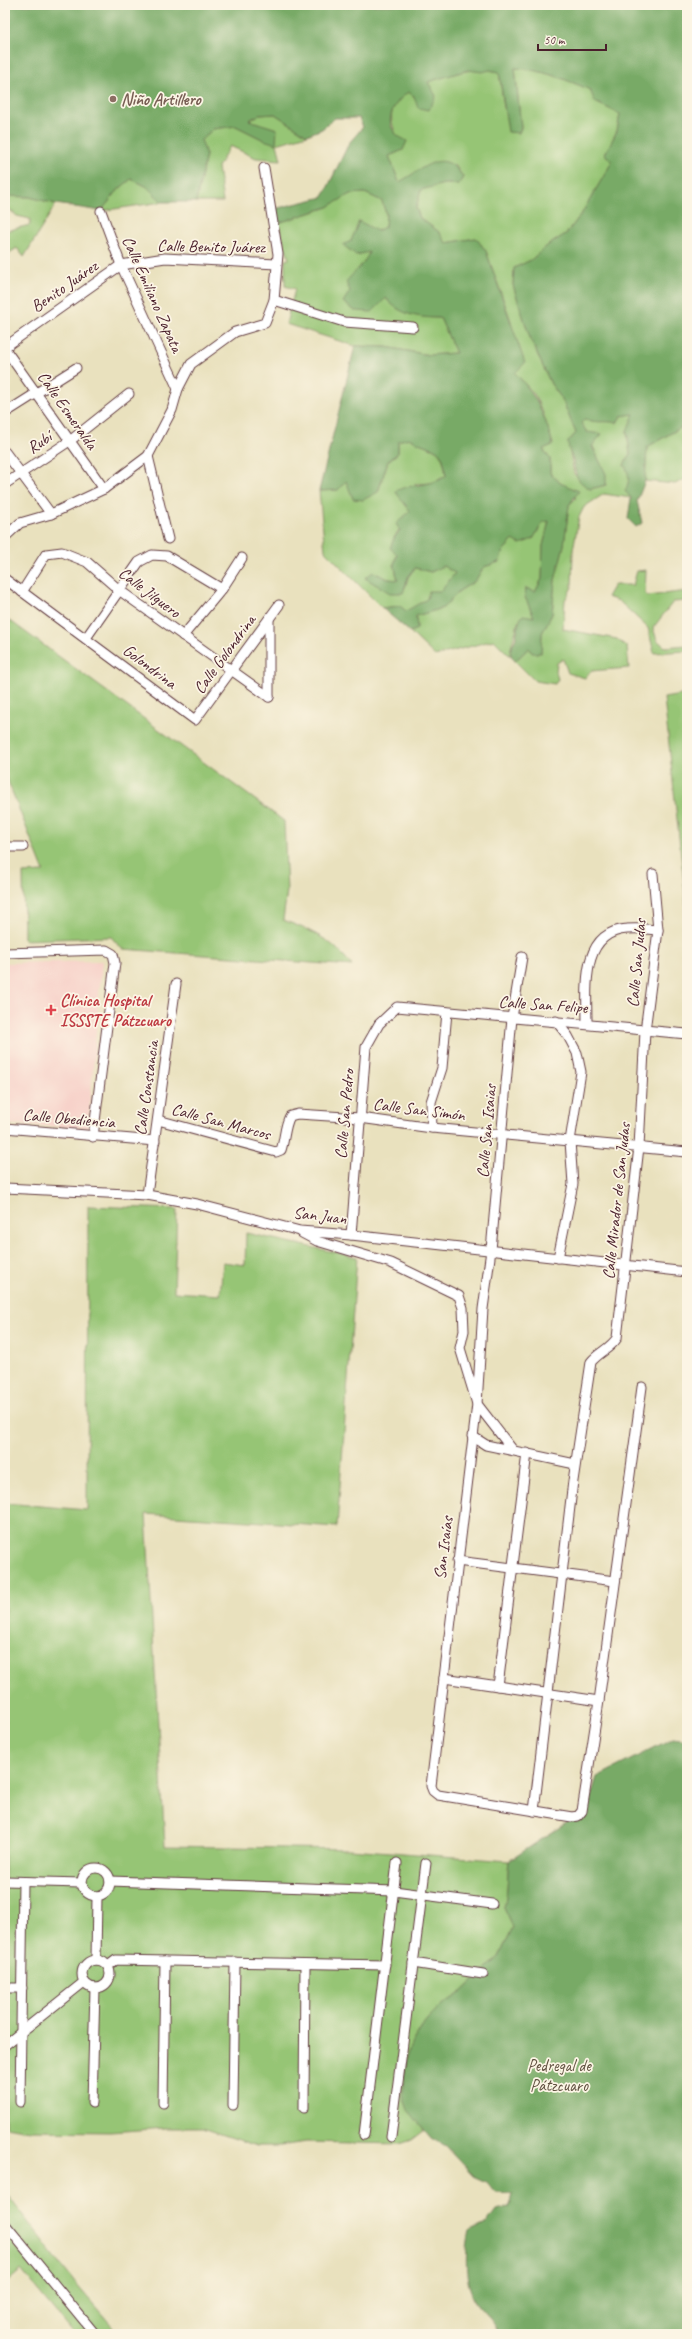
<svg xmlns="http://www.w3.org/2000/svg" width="692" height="2339" font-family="Caveat,sans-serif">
<rect width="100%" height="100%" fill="#fcf5e5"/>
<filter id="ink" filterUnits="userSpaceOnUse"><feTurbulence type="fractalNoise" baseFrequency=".025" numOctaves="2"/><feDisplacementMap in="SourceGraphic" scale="8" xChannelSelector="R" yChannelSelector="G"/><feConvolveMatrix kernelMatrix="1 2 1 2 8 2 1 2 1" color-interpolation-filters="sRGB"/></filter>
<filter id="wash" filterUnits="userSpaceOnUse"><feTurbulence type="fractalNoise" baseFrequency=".012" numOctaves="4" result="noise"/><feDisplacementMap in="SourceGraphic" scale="16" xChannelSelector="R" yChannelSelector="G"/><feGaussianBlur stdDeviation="0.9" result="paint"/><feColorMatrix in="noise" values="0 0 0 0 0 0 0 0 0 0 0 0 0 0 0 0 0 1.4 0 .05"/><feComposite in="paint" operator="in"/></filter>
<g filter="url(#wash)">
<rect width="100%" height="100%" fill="#e9e1be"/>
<polygon fill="#f7d1c9" points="102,961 88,1128 9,1124 5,1057 5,963"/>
<g fill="#96c574" stroke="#707250">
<path d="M 515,67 C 543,70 565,79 591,90 L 595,102 L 620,114 L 617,131 L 605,154 L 612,162 L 582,213 L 567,233 L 547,246 L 531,260 L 514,268 L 513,285 L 530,338 L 551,384 L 562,399 L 576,433 L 568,442 L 574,474 L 590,489 L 606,485 C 606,474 588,433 581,423 L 585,418 C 597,424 605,420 617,422 L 621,416 L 635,413 L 627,431 L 630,454 L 624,465 L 629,473 L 631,498 L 604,494 L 584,507 L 579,517 L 573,550 L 572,587 L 565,600 L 563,629 L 617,639 L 627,647 L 629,668 L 591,671 L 585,678 L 568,673 L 563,659 L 557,663 L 556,672 L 558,679 L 555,684 L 535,681 L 515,661 L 529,648 L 541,653 L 542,633 L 552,614 L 555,580 L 564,545 L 569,505 L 576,498 L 550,473 L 550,459 L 543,449 L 553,444 L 543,413 L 534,394 L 515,373 L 511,321 L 486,251 L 476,238 L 446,243 L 439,232 L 420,218 L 416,208 L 421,189 L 444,184 L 459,184 L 463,177 L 455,165 L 412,176 L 399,182 L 389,156 L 403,150 C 392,125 382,111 408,92 L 414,96 L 418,108 L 427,82 C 450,74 475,66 499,72 L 504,108 L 507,119 L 521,128 Z"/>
<polygon points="275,114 307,135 277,144 281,160 256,158 230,146 218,167 223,202 196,202 206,155 201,140 213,129 236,126 264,140 277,129 248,121 259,115"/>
<polygon points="131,179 146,186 162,202 101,211 119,189"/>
<path d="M 365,193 L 382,201 L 386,214 L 385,227 L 377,231 L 356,255 L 370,251 L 367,260 L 359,268 C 388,300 393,317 440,318 L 456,353 L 429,355 L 386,347 L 355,346 L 286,324 L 295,289 L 285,286 L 285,260 L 289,259 L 278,223 L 328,207 L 349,194 Z"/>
<polygon points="5,196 30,197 56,204 24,257 17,248 9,253 5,248 5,231 30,225 30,219 17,216 10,210 5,209"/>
<polygon points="687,424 687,478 675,484 645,481 647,447"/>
<path d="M 409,438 C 433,452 442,442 446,476 L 432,483 L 415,484 L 410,511 L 394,538 L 397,554 L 394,564 L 398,580 L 388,579 L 373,572 L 405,588 L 408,577 L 415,568 L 431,572 L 443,566 L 455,573 L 441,591 L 406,612 L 400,606 L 382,608 L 325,551 L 319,491 L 338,490 L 346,480 L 378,492 L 388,461 L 398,453 L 398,441 Z"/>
<path d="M 549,521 L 543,546 L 542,579 L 535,592 L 526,588 L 525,597 L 534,617 L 518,622 C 516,634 510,645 510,656 L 494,640 L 435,656 L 410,632 L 417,629 L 416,616 L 443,608 L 459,591 L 475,581 L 484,567 L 499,562 L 503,551 L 513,540 L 533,539 L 543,522 Z"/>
<polygon points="646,570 645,594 648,596 687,591 687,601 673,602 653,628 657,640 665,647 687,645 687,651 654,653 648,628 619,601 607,597 614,585 633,585 637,571"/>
<path d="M 5,617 L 284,821 L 287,891 L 283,920 C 314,932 332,939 352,966 L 122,949 L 111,937 L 24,940 L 23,873 L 44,872 L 5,774 Z"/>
<polygon points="687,694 687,912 664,698"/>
<path d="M 88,1206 L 177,1209 L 174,1292 L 220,1295 L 223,1262 L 245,1265 L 246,1233 L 357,1257 L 337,1527 L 146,1514 L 165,1846 L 350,1849 L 509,1861 C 507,1877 508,1893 504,1908 L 513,1927 L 499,1957 L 462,1992 L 441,2006 L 424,2024 L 408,2051 L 402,2093 L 424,2130 L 411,2140 L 399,2144 L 306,2142 L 281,2146 L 257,2146 L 203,2128 L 166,2128 L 110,2132 L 31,2131 L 5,2127 L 5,1503 L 87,1510 Z"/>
<polygon points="5,2192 75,2283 119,2334 74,2334 21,2270 5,2284"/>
</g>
<g fill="#78aa66" stroke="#616448">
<path d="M 5,5 L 687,5 L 687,424 L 647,447 L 645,481 L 637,501 L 642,523 L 636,527 L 628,519 L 631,498 L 625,491 C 630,481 630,474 624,465 L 630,454 L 627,431 L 634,414 L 621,416 L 617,423 C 605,420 597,424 585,419 L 581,423 L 587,432 L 602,434 L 592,446 L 606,474 L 606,485 L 590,489 C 575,480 576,475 573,460 C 571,454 568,450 568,442 L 576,433 L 562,399 L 551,384 L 530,338 L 513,285 L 514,268 L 531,260 L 547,246 L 567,233 L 582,213 L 612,162 L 605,154 L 617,131 L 620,114 L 595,102 L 590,90 C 565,79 543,70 515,68 L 521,128 L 519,133 L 508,132 L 499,72 L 490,70 L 482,72 L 468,70 L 428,82 L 436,96 L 429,110 L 418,108 L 414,96 L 408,92 C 395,102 383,119 396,134 C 398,137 404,139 407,141 L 403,150 L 389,156 L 399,182 C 423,170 443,145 463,177 L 459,184 L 444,184 L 421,190 L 416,208 L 420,218 L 439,232 L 446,243 L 476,238 L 486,251 L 525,363 L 515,373 C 536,394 545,416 553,445 L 543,449 L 550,459 L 550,473 L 560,483 L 579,491 L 569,505 L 564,545 L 555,580 L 552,614 L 542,633 L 541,653 L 532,653 L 529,648 L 515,661 C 506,651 513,647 516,637 C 518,628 517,623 523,615 L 534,617 L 525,597 L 526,588 L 535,592 L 542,579 L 543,546 L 549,521 L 543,522 L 533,539 L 520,544 L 513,540 L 503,551 L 499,562 L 484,567 L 475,581 L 459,591 L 443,608 L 416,616 L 417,629 L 410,632 L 382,608 L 400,606 L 406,611 L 427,599 L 429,591 L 441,591 L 455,573 L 443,566 L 431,572 L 415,568 L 408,577 L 403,593 L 390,593 L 365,578 L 373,572 L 388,579 L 398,580 L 394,564 L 397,554 L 390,548 L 394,538 L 400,530 L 396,524 L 410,511 L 395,491 C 412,483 431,487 446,476 C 443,442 433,452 409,438 L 398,441 L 398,453 L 388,461 L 378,492 L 363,500 L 353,499 L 346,481 L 338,490 L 319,491 L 355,346 L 386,347 L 429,355 L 456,353 L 440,318 C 419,318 399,315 386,298 L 372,312 L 355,311 L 343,302 L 350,291 L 346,282 C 354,271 365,265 369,252 L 356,255 L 343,245 L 351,241 L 359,221 L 377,231 L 385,227 L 386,214 L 382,201 L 365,193 L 350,194 L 328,207 L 278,223 L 274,209 L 323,197 L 349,143 L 363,127 L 359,118 L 335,118 L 322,129 L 307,135 L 275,114 L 259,115 L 249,120 L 277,129 L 276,144 L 264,140 L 236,126 L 213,129 L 201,140 L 206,155 L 196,202 L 162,202 L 146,186 L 131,179 L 119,189 L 101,211 L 56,204 L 30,197 L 5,196 Z"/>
<path d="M 673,1738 L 687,1740 L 687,2334 L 498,2334 C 495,2320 482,2313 475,2301 C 464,2282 465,2251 470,2231 L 486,2224 L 496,2210 L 510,2207 L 513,2194 L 495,2193 L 486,2182 L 473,2176 L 445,2146 L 431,2138 L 408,2110 L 402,2093 L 408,2051 L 424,2024 L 441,2006 L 462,1992 L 499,1957 L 513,1927 L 504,1908 C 508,1893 507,1877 509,1861 L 587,1809 L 597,1777 Z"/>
</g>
</g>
<g filter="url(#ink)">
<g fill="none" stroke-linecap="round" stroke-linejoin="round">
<defs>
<g id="street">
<polyline points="101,211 121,265 178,389"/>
<polyline points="274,300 344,322 413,327"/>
<polyline points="5,347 121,265 165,258 276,264"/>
<polyline points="5,349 104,489"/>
<polyline points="5,413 76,368"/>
<polyline points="5,452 51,514"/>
<polyline points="148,456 168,539"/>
<polyline points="5,484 71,440 129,394"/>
<polyline points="5,537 20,523 51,514 104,489 148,456 172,410 178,389 191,364 235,332 265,323 274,300 278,254 264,168"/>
<polyline points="5,579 195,720 279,605"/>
<polyline points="22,592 46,554 62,552 87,562 119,590 269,697"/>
<polyline points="183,636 222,589 242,558"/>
<polyline points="86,638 139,562 152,555 167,556 222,589"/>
<polyline points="269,697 269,619"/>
<polyline points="5,847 23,847"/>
<polyline points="5,953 106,950 113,954 115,963 93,1137"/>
<polyline points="522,957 512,1018 491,1250 483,1309 477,1404 431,1786 433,1791 438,1795 572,1817 578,1816 582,1811 599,1701 642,1387"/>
<polyline points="556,1021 568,1036 577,1053 581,1072 570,1141 573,1184 558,1258"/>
<path d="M 587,1023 C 587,990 580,932 627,929 C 637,928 648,929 658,930"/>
<path d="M 158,1120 L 276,1152 L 281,1150 C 285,1139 284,1127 290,1116 L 298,1114 L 360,1118 L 432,1128 L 687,1152"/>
<polyline points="5,1128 155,1141"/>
<polyline points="432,1128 431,1102 442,1068 447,1012"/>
<polyline points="5,1188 147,1195 197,1204 300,1231 351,1235 687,1272"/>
<polyline points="147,1195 176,984"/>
<polyline points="302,1233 317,1241 391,1263 459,1296 463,1308 464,1331 460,1348 477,1404 512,1449"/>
<polyline points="351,1235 366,1047 379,1024 397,1007 687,1034"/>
<polyline points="472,1436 486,1445 575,1464"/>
<polyline points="457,1561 615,1581"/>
<polyline points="444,1678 498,1686 527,1453"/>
<polyline points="498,1686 599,1701"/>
<path d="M 534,1811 L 573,1481 L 591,1362 C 599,1352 610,1349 617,1338 L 639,1147 L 645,1031 L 658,930 L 653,874"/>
<circle cx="96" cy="1882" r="14"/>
<polyline points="5,1881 82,1883"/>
<polyline points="110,1881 394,1891 492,1904"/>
<polyline points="96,1960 97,1896"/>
<circle cx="96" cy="1974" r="14"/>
<polyline points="413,1963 483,1974"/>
<polyline points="108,1966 116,1960 385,1965"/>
<polyline points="5,1988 22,1988"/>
<polyline points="5,2045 84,1982"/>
<polyline points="20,2102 23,1882"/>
<polyline points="92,2103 95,1988"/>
<polyline points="163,2103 165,1961"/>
<polyline points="233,2105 235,1962"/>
<polyline points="304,2108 305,1964"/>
<polyline points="364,2135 397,1863"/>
<polyline points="391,2137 426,1863"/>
<polyline points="5,2224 95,2334"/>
</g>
</defs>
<use href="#street" stroke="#623c41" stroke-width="11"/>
<use href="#street" stroke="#fff" stroke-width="9"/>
</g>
</g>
<circle fill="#8d6e63" stroke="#fcf5e5" stroke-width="1.5" cx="113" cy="99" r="4"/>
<path fill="#e0444e" stroke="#fcf5e5" stroke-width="1.5" d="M49 1004h4v4h4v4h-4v4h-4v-4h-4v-4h4z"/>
<g text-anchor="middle" stroke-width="3.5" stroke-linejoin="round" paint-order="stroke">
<g font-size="17" font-weight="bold" fill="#785e54" stroke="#fcf5e5" text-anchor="start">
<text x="121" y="105">Niño Artillero</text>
</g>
<g font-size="17" fill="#4a1f2b" stroke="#fcf5e5">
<text transform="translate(211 246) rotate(1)" y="6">Calle Benito Juárez</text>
<text transform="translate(64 286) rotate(-35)" y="6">Benito Juárez</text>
<text transform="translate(153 294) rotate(66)" y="6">Calle Emiliano Zapata</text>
<text transform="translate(68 410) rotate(55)" y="6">Calle Esmeralda</text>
<text transform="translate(39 442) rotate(-35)" y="6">Rubí</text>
<text transform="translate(150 592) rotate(37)" y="6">Calle Jilguero</text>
<text transform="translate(224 654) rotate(-54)" y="6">Calle Golondrina</text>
<text transform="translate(150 666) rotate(37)" y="6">Golondrina</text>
<text transform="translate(636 963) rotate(-85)" y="6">Calle San Judas</text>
<text transform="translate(543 1004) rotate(4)" y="6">Calle San Felipe</text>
<text transform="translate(146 1088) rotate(-82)" y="6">Calle Constancia</text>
<text transform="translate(419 1109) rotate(7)" y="6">Calle San Simón</text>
<text transform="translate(344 1114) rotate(-85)" y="6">Calle San Pedro</text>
<text transform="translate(69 1118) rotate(5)" y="6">Calle Obediencia</text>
<text transform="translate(221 1121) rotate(15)" y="6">Calle San Marcos</text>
<text transform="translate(486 1131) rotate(-85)" y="6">Calle San Isaias</text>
<text transform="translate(616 1201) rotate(-84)" y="6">Calle Mirador de San Judas</text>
<text transform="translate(320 1215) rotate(7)" y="6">San Juan</text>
<text transform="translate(443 1548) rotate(-83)" y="6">San Isaías</text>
</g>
<g font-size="17" font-weight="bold" fill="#be3a42" stroke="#fcf5e5" text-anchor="start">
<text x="60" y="1006">Clínica Hospital<tspan x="60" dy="20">ISSSTE Pátzcuaro</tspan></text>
</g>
<g font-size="17" fill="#615141" stroke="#fcf5e5">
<text x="559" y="2071">Pedregal de<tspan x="559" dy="20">Pátzcuaro</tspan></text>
</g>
</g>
<rect width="692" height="2339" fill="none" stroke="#fcf5e5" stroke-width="20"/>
<path d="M538 44v6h68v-6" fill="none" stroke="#4a1f2b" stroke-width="2"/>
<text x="544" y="44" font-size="12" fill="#4a1f2b" stroke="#fcf5e5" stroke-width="3" paint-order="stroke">50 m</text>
</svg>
